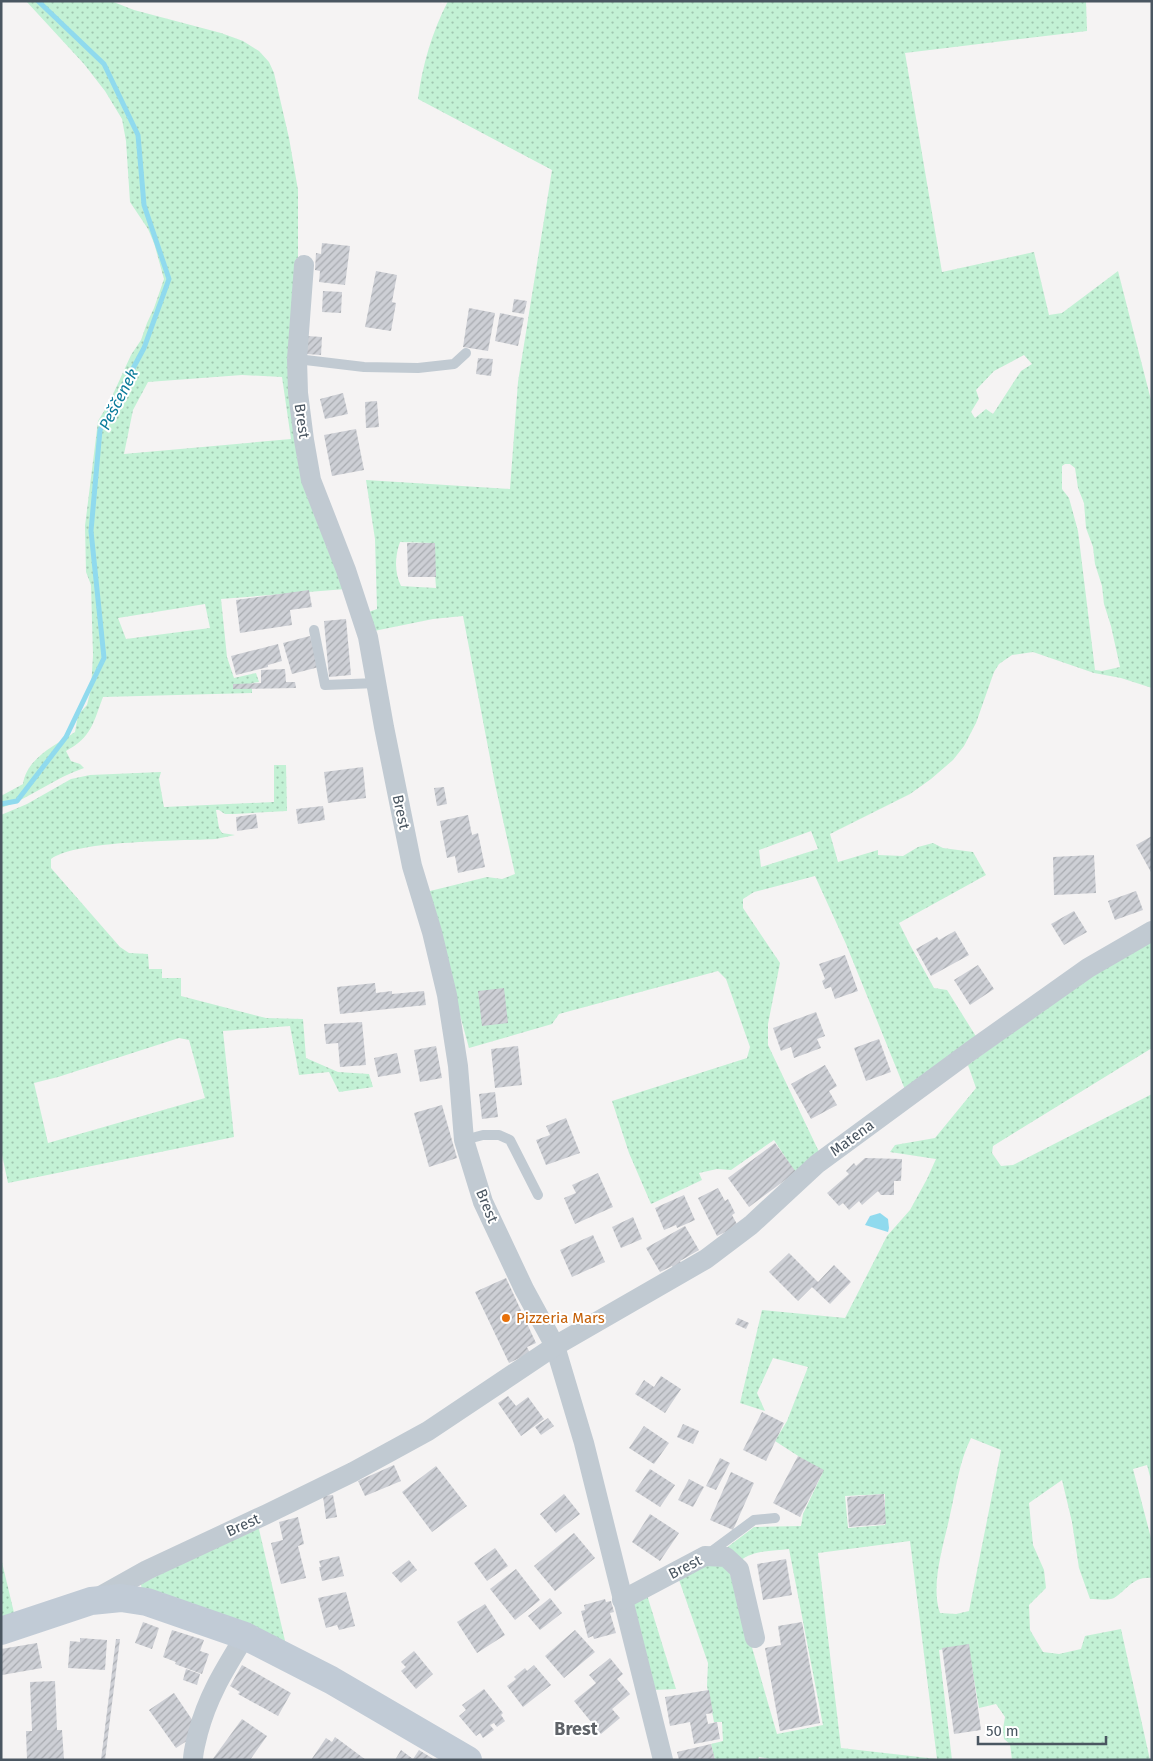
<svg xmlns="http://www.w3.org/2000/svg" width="1153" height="1761" font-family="'Fira Sans',sans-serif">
<defs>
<pattern id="grass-dots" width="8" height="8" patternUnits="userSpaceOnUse" patternTransform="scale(1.25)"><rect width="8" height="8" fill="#c3f1d5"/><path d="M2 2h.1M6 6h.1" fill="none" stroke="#a0c6b0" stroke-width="1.8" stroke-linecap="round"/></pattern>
<pattern id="building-hatch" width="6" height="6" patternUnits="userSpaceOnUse" patternTransform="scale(1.25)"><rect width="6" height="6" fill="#cdcfd5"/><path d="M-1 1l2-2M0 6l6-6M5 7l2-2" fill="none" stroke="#a8abb0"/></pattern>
</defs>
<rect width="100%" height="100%" fill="#f5f3f3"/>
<g fill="url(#grass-dots)" fill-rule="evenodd">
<path d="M 26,1 L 111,1 L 134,10 L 221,33 L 243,41 L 259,51 L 269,62 L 274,73 L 289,138 L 298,190 L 298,269 L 291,381 L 346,589 L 221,599 L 227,657 L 234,678 L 256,673 L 259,682 L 252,683 L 252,693 L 103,697 C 93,723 92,737 66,751 L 71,761 L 80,764 L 84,768 C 54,778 31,798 1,808 L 1,796 L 23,784 C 27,758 54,746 75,732 L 78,715 L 87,705 L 91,689 L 93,655 L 91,585 L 86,572 L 85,526 L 98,421 L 109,403 L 131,355 L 141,340 L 147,323 L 154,308 L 164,279 L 154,243 L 148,229 L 130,202 L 126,141 L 122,119 L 105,91 L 84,64 ZM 242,375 L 282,377 L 291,439 L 124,454 L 133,410 L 148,382 ZM 205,604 L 210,628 L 126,639 L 118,618 Z"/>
<path d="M 448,1 L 1086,1 L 1087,31 L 905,53 L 942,272 L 1034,252 L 1049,315 L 1062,313 L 1118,271 L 1152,404 L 1152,688 L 1121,678 L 1094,673 L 1033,652 L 1012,655 L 999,664 L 994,672 L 976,723 L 964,746 L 953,760 L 931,779 L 910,794 L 830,834 L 838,862 L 878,850 L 878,855 L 903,856 L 918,847 L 933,843 L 943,848 L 973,852 L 986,875 L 899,923 L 910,945 L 934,988 L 947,990 L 977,1038 L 906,1092 L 846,944 L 815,876 L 754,892 L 743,899 L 743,908 L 780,963 L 768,1024 L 768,1045 L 821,1156 L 797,1175 L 774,1140 L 731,1170 L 717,1169 L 699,1173 L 702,1180 L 651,1204 L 629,1153 L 612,1101 L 747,1058 L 750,1047 L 726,979 L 718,971 L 559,1014 L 552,1024 L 469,1048 L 428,898 L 430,891 L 487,877 L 502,879 L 515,874 L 495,784 L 463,616 L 433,619 L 369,632 L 366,613 L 377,609 L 375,539 L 366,480 L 510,489 L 518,382 L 552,170 L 418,99 C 422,66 432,32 448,1 ZM 1024,355 L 1032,364 L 1021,371 L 993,414 L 986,409 L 975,418 L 971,412 L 979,399 L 976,390 L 994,371 ZM 1065,464 L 1070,464 L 1075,468 L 1078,488 L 1084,503 L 1086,528 L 1093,547 L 1095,564 L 1102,586 L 1104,604 L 1111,626 L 1120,667 L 1102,671 L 1095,670 L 1078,531 L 1069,498 L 1062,489 L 1062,466 ZM 400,542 L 433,543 L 436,588 L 401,586 C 394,571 395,556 400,542 ZM 811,831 L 818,849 L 761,867 L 759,850 Z"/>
<path d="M 274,765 L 286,765 L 287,811 L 234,814 L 225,814 L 219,810 L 216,810 L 219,828 L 222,833 L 235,835 L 216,839 C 181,841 76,840 51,859 L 51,868 L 120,947 L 129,953 L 148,954 L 149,969 L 162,969 L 162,978 L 181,978 L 181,996 L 266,1018 L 303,1019 L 306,1058 L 338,1072 L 369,1074 L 373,1087 L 339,1092 L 329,1072 L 299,1075 L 290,1026 L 223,1031 L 234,1137 L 8,1183 L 1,1150 L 1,815 L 27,804 L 71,779 L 90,775 L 161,772 L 159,779 L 164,807 L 274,802 ZM 179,1038 L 189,1040 L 205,1098 L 48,1143 L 34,1083 L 58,1077 Z"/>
<path d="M 1152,939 L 1152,1048 L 993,1146 L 992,1153 L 1001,1166 L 1013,1165 L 1152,1094 L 1152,1484 L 1147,1465 L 1133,1469 L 1152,1542 L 1152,1578 C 1133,1576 1127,1590 1114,1598 C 1108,1601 1097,1599 1090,1599 L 1079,1568 L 1072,1522 L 1062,1480 L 1029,1503 L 1033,1545 L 1044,1570 L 1046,1588 L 1029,1605 L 1030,1630 L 1043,1652 L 1059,1654 L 1081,1649 L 1085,1636 L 1121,1629 L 1150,1760 L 1012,1760 L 1010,1744 L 1004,1739 L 1003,1729 L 1005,1717 L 996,1704 L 979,1708 L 968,1645 L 939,1650 L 952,1760 L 775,1760 L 759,1757 L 758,1760 L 715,1760 L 711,1744 L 723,1741 L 722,1722 L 714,1722 L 707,1686 L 708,1663 L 678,1577 L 708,1562 L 727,1564 C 745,1620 760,1677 777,1734 L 823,1725 L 789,1549 C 773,1551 753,1550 740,1561 L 721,1552 L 754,1527 L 801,1526 L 803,1514 L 823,1472 L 775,1441 L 787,1421 L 808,1367 L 773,1358 L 757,1393 L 765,1411 L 740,1403 L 762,1310 L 845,1318 L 887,1236 L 910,1210 L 927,1179 L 936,1159 L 890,1152 L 895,1145 L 935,1138 L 976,1088 L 968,1065 L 1088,977 ZM 971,1438 L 1001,1450 L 969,1611 L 956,1614 L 940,1613 C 930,1585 944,1544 950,1515 C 956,1489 959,1462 971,1438 ZM 885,1494 L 885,1525 L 848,1528 L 845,1496 ZM 910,1541 L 937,1759 L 841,1748 L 818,1553 Z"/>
<polygon points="258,1525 286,1645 142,1594 141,1584"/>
<polygon points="1,1558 15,1617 1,1623"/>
<polygon points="647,1595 676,1689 654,1690 632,1603"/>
</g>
<polygon fill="#90daee" points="880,1213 888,1219 889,1228 888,1232 865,1225 870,1216"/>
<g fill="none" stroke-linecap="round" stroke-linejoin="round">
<polyline stroke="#90daee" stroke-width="5" points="1,804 17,801 66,737 104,658 91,531 100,430 144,348 169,279 144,205 138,135 104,64 38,1"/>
</g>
<g fill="url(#building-hatch)">
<polygon points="322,243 350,246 345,285 319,282 320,271 315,270 316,253 321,254"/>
<polygon points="376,271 397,275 392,302 396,303 391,331 365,327"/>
<polygon points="323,291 342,292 341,313 322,312"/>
<polygon points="514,299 527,301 524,314 512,312"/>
<polygon points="469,308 495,313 488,351 463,347"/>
<polygon points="500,313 524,318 518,346 495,341"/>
<polygon points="307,336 322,337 321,355 306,354"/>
<polygon points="478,358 493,359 491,376 476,374"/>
<polygon points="343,393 348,414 325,419 320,399"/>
<polygon points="377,401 379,427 366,428 365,402"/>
<polygon points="356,429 364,470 332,476 324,435"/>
<polygon points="407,543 435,543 436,577 408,577"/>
<polygon points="309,590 312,607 290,610 292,625 240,633 236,600"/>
<polygon points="346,619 351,675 329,677 324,621"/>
<polygon points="310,636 319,667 292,674 283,643"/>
<polygon points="278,644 282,661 268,665 268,667 236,675 231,656"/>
<polygon points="285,669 286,682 295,682 296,688 233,689 233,684 261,683 261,670"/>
<polygon points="363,767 366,798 328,803 324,772"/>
<polygon points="444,787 447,804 437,806 434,788"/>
<polygon points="323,806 325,820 298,824 296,809"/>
<polygon points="256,814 258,828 237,831 236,817"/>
<polygon points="468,815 472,835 478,833 485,867 458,873 455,856 447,858 440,821"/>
<polygon points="1152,836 1152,874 1136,845"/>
<polygon points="1094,855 1096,893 1054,895 1053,857"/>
<polygon points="1136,891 1143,910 1115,920 1108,901"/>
<polygon points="1074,911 1087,932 1064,945 1051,924"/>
<polygon points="955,931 969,955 931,976 916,949 937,937 939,940"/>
<polygon points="845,955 858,991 835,999 831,987 825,989 822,981 825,979 819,964"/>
<polygon points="978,965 994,989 970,1005 954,980"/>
<polygon points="375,983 376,993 392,991 392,994 424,991 426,1005 340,1014 337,987"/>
<polygon points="504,988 508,1023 482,1026 478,991"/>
<polygon points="816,1012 825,1036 817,1039 821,1048 794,1058 791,1047 781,1051 773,1028"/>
<polygon points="362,1022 366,1065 340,1067 338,1043 326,1044 324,1024"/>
<polygon points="879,1039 891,1072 866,1081 854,1048"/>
<polygon points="436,1046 442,1078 420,1082 414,1050"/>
<polygon points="518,1046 522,1085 495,1088 491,1049"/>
<polygon points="397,1053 401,1073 378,1077 374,1058"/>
<polygon points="825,1065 837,1086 829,1091 837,1105 811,1119 791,1084"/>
<polygon points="495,1092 498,1117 482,1119 479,1094"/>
<polygon points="442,1105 457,1158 429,1167 414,1113"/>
<polygon points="566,1118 580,1153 546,1165 536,1140 550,1135 546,1126"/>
<polygon points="775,1143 796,1172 749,1207 728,1178"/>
<polygon points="865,1158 902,1159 901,1181 894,1181 894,1195 881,1195 878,1191 862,1205 859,1201 849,1210 843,1203 839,1206 827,1193 849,1174 846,1171 854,1163 856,1166"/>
<polygon points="598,1173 613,1207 575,1224 564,1198 576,1193 572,1185"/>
<polygon points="718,1188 725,1201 728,1199 735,1213 732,1215 738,1226 717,1236 698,1198"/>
<polygon points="684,1195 695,1220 677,1228 676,1225 664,1230 655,1208"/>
<polygon points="633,1217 642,1239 621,1248 612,1227"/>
<polygon points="685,1226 699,1250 680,1261 681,1263 673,1268 672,1266 660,1272 646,1248"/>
<polygon points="593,1235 605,1262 572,1277 560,1250"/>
<polygon points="789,1253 818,1282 834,1265 851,1282 830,1304 812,1287 798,1301 769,1272"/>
<polygon points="506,1278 536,1343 527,1347 530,1353 509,1363 475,1292"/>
<polygon points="738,1318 749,1323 746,1329 735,1324"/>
<polygon points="661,1376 681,1389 665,1413 635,1394 644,1380 654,1387"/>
<polygon points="508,1396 516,1406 528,1397 544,1419 521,1436 498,1403"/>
<polygon points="762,1412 784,1423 766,1461 743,1450"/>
<polygon points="548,1418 554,1426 541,1435 535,1427"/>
<polygon points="683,1424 699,1431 693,1444 677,1437"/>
<polygon points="644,1426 669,1443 654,1464 629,1448"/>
<polygon points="798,1456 824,1470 800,1517 773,1503"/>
<polygon points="720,1458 730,1463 716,1490 706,1486"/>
<polygon points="394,1465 401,1481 365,1496 358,1481"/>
<polygon points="436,1466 467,1506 432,1532 402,1492"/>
<polygon points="650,1469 675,1485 660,1507 635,1491"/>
<polygon points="731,1472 754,1483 733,1530 710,1520"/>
<polygon points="689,1479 704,1487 693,1507 678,1500"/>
<polygon points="564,1494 580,1514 556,1533 540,1514"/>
<polygon points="884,1494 886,1524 849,1527 847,1497"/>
<polygon points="333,1495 337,1517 326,1519 323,1496"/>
<polygon points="650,1514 679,1533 660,1561 632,1542"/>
<polygon points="298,1517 304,1544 298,1546 306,1578 281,1584 271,1543 283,1540 279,1522"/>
<polygon points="574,1533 595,1558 555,1591 534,1566"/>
<polygon points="495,1548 508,1566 487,1581 474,1563"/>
<polygon points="339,1556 344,1576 322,1581 319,1567 321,1567 319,1561"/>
<polygon points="786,1559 792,1595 763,1600 757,1564"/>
<polygon points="409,1560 417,1570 401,1583 392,1573"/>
<polygon points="516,1569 540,1600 515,1620 490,1589"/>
<polygon points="346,1592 355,1626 339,1630 337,1625 326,1628 318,1598"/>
<polygon points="550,1598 562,1613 540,1630 528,1616"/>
<polygon points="605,1599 606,1602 611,1601 614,1612 610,1613 616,1633 594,1639 593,1636 588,1638 581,1611 585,1610 584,1605"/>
<polygon points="485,1604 505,1635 477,1653 457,1622"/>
<polygon points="143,1622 159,1628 152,1649 135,1643"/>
<polygon points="802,1622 820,1723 780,1731 765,1648 781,1645 778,1626"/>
<polygon points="172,1630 204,1640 200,1651 209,1654 202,1674 175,1664 176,1662 163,1657"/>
<polygon points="575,1630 595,1652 564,1678 545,1656"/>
<polygon points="80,1638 107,1640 105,1670 68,1668 70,1641 80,1642"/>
<polygon points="116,1639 120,1639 105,1760 101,1760"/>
<polygon points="37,1643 42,1668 2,1675 1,1649"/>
<polygon points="969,1644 981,1730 954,1734 942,1648"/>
<polygon points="414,1651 433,1674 416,1689 401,1671 406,1667 401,1662"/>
<polygon points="610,1658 623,1674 617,1679 630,1694 612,1709 620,1718 601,1734 574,1701 596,1683 589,1675"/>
<polygon points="242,1665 291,1693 278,1716 238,1694 240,1692 230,1686"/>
<polygon points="534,1665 551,1685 523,1707 507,1686 516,1679 514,1677 525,1668 527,1671"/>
<polygon points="186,1669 200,1674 197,1685 183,1680"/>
<polygon points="55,1681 57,1730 62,1730 64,1760 27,1760 26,1731 32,1731 30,1682"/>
<polygon points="484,1689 503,1713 501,1715 505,1721 497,1727 494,1723 490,1725 494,1730 483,1738 480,1733 476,1736 459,1716 466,1710 462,1705"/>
<polygon points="709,1690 713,1713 706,1714 708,1724 717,1722 720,1739 694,1744 690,1722 670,1726 665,1697"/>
<polygon points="174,1693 195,1724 196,1735 176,1748 149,1710"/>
<polygon points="242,1719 267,1736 250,1760 212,1760"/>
<polygon points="335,1737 342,1742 366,1760 311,1760 326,1738 332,1742"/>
<polygon points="711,1744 715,1760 679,1760 677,1752"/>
<polygon points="401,1750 413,1759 419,1750 435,1760 395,1760"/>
</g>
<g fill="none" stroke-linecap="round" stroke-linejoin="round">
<g stroke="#c1cad2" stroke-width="10">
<polyline points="297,359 364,367 418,368 454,364 466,353"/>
<polyline points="314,630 325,685 377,683"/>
<polyline points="464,1140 483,1135 499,1135 510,1140 538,1195"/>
<polyline points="708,1554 754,1520 775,1518"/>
</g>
<g stroke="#c1cad2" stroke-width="20">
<polyline points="304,265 297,359 298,393 304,440 311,480 346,570 368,637 384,727 412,866 432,932 447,995 458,1066 464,1140 483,1202 524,1289 555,1346 584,1443 663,1760"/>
<polyline points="97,1598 147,1570 267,1514 353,1472 428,1431 555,1346 706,1259 751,1225 817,1164 972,1050 1088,968 1152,931"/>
<polyline points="622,1600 705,1556 726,1557 739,1569 755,1638"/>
<path d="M 193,1760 C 193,1751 196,1742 198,1733 C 208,1695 225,1669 245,1636"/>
</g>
<polyline stroke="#c1cbd6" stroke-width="28" points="1,1631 91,1601 121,1598 147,1602 245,1636 331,1680 468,1760"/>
</g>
<circle fill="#e8710a" stroke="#fff" stroke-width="2" cx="506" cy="1318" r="5"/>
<g text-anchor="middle" stroke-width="4" stroke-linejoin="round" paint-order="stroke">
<g font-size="15" fill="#4a5661" stroke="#fff">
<text transform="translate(302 421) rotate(82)" y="5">Brest</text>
<text transform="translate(401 812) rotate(78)" y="5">Brest</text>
<text transform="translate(852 1138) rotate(-36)" y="5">Matena</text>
<text transform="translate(487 1206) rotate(68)" y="5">Brest</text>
<text transform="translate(243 1525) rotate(-24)" y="5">Brest</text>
<text transform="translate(685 1567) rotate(-27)" y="5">Brest</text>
</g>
<g font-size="15" fill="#c56008" stroke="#fff" text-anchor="start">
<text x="516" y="1323">Pizzeria Mars</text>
</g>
<g font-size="16" font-style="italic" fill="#0c7c9b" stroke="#fff">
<text transform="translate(118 399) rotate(-63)" y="6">Peščenek</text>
</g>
<g font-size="18" font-weight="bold" fill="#5f6368" stroke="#fff">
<text x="576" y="1735">Brest</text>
</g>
</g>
<rect width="1153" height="1761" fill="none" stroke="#4a5661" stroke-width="5"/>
<path d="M978 1736v8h128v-8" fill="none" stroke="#4a5661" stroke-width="2.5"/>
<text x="986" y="1736" font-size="15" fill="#4a5661" stroke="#ffffff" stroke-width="4" paint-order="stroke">50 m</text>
</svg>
